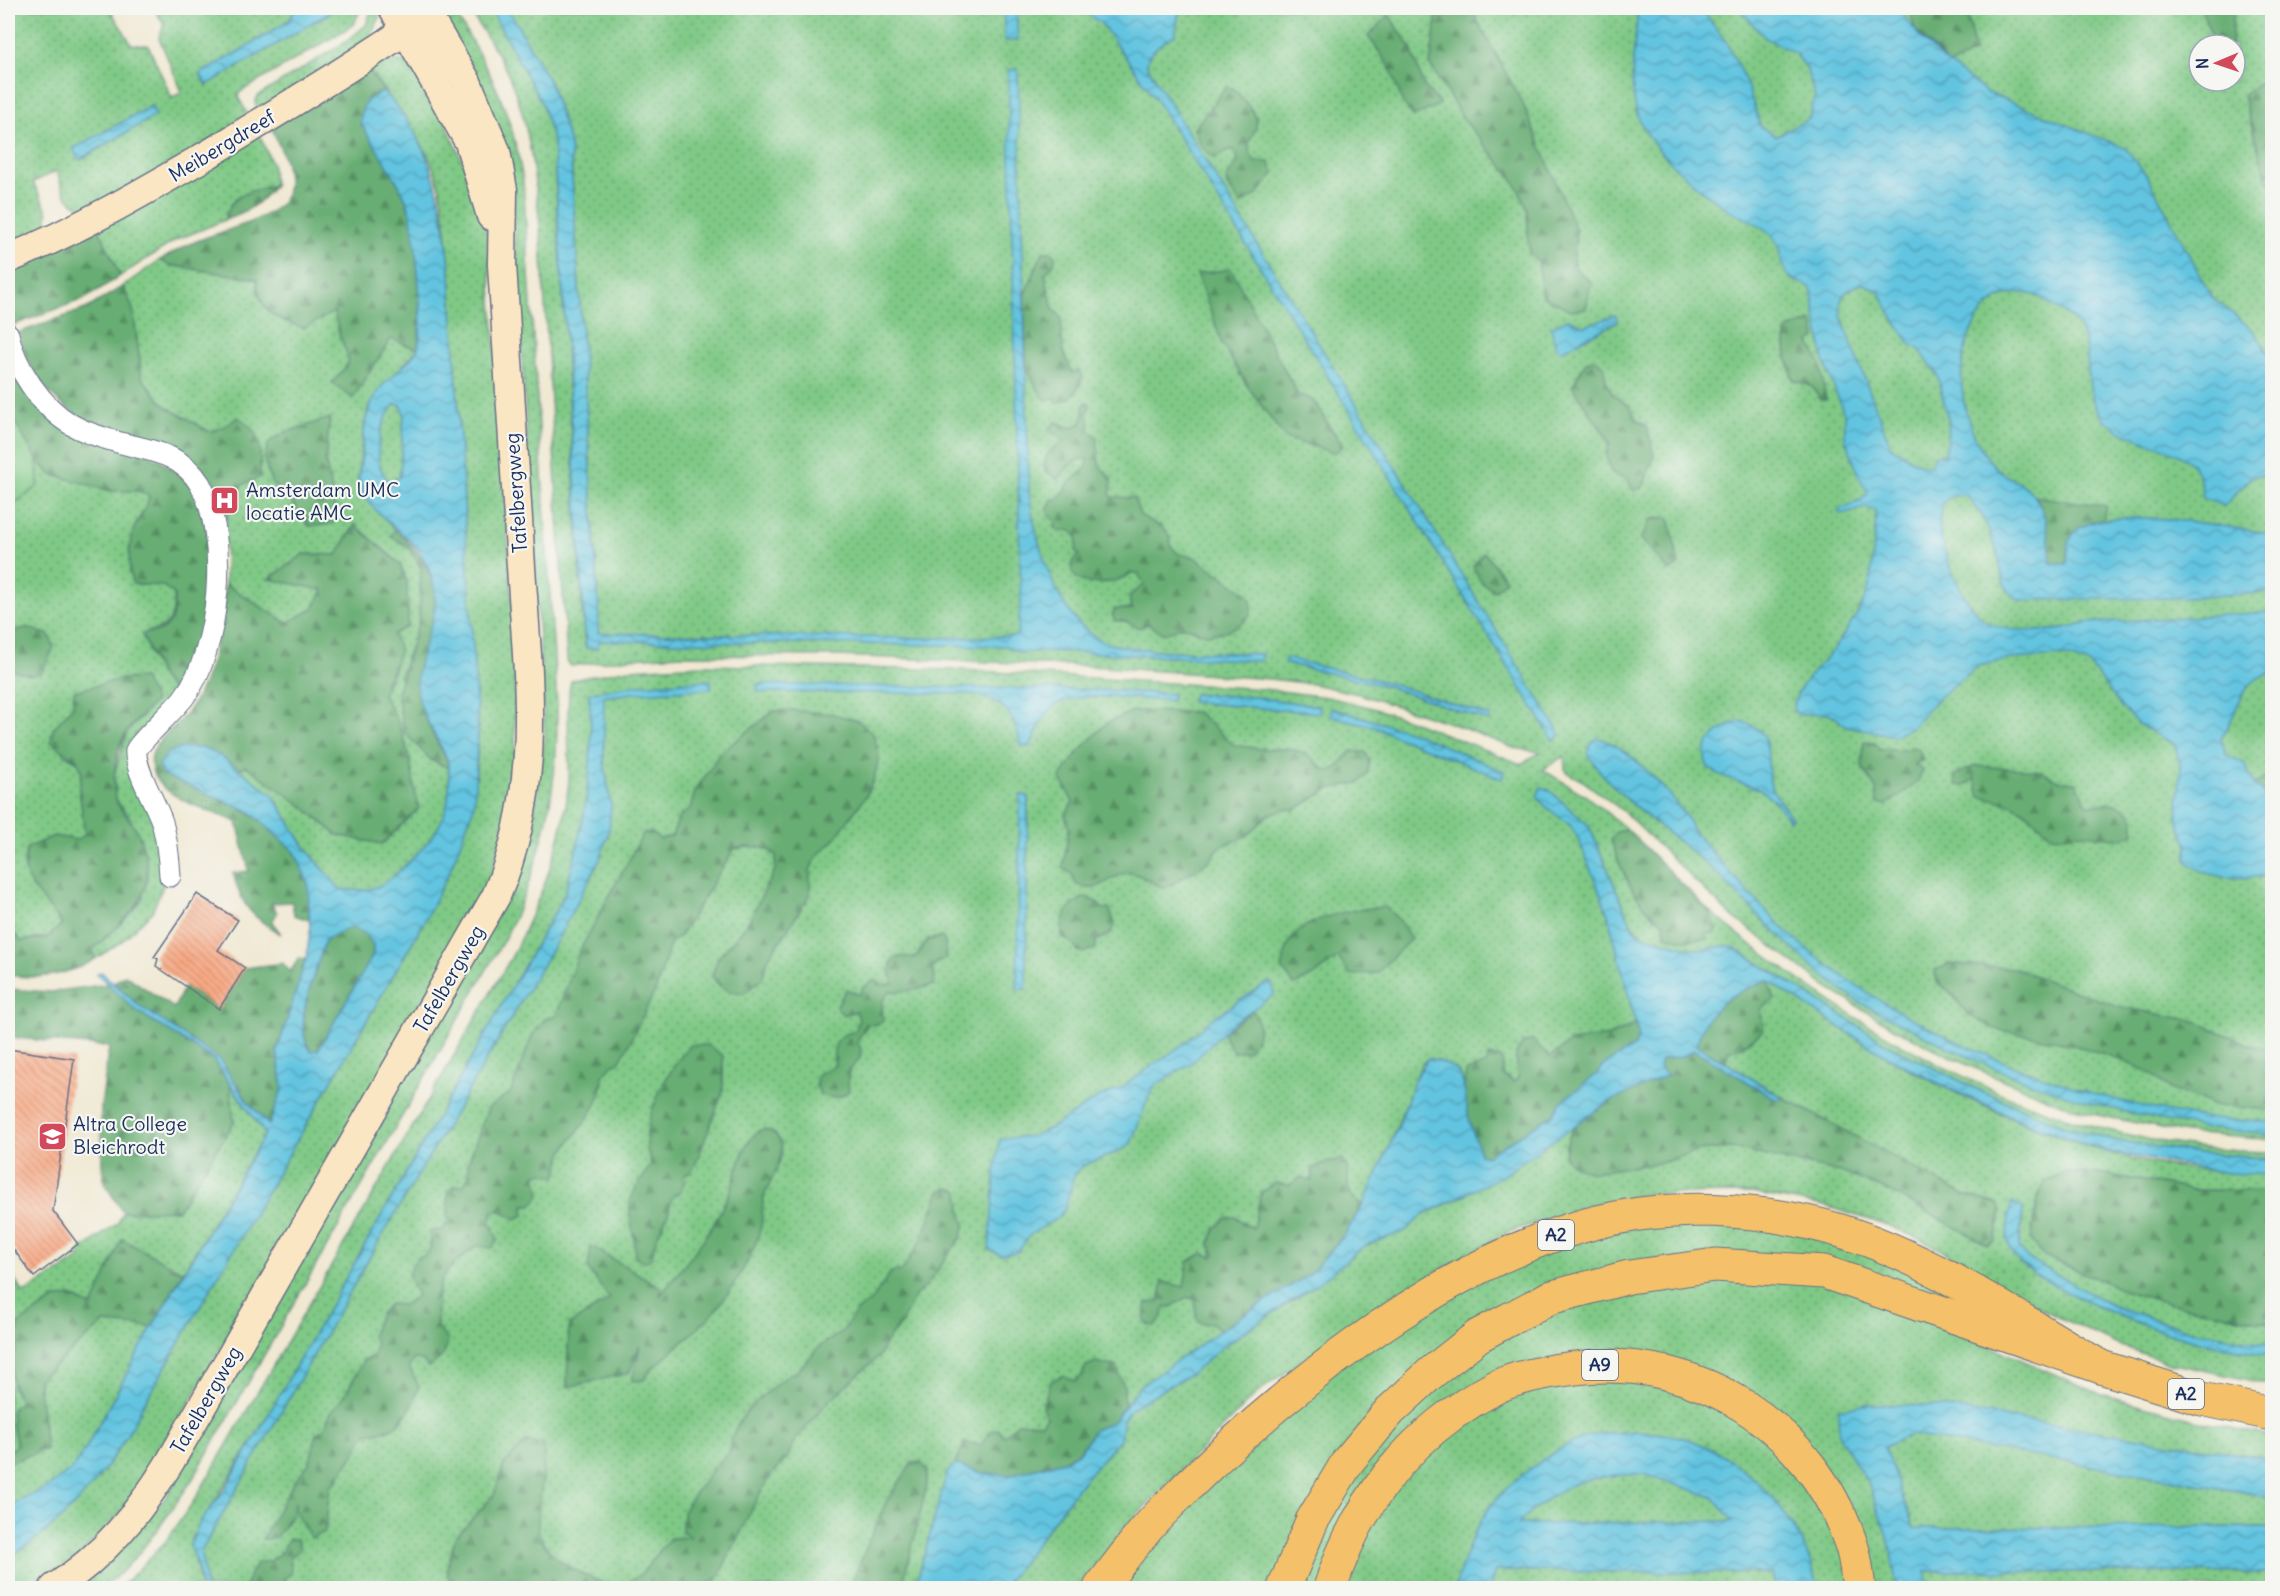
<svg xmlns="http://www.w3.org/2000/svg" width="2280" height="1596" font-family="Delius,sans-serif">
<defs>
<pattern id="grass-dots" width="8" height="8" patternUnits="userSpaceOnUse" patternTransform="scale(1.5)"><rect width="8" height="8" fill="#7fc986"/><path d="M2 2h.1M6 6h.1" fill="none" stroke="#67a471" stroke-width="1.8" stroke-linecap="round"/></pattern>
<pattern id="forest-firs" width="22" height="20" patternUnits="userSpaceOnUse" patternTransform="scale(1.5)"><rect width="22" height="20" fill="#67ad73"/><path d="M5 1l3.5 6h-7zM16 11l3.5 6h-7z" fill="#548d62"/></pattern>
<pattern id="water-waves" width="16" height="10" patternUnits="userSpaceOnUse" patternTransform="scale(1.5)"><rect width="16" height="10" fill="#62c4e0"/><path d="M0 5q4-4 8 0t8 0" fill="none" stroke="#50a0b9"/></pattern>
<pattern id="building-back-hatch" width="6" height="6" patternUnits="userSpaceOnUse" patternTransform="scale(1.5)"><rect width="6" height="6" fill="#f9aa85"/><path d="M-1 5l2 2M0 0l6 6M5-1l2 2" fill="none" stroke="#c98b70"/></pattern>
</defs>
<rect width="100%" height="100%" fill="#f6f6f2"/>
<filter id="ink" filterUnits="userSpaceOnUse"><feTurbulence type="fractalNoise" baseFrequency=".0167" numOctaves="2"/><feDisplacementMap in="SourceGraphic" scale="12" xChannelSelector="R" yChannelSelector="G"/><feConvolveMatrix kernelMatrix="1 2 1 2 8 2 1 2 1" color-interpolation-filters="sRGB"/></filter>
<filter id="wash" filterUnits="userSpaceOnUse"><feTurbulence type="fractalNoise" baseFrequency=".008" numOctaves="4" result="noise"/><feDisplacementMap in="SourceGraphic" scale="24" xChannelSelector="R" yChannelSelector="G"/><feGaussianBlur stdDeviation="1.35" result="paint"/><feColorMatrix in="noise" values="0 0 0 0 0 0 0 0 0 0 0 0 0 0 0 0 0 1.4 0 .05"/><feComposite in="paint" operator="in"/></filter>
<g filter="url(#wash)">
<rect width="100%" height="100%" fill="#f0e8d2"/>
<g fill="url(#grass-dots)" stroke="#4d7c72" stroke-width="1.5" fill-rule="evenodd">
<path d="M 8,8 L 109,8 L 132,45 L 148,45 L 172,98 L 182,92 L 159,38 L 164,24 L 154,8 L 294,8 L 292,17 L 284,24 L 200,74 L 207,85 L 338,8 L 361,8 L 354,24 L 345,30 L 240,92 L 238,97 L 250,118 L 90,211 C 65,201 64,196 57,171 L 33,182 L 48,212 L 45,232 L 8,247 ZM 151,106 L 148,120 L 80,160 L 109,129 Z"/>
<polygon points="372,8 379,8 379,19 368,40 259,111 255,103 258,96 347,41 366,25"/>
<path d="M 436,8 L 452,8 C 489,69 512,109 523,181 L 557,703 C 559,787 543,861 506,936 L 192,1480 C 176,1503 124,1584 96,1588 C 89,1590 80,1588 73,1588 L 148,1519 L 166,1497 L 221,1400 L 532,825 L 545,738 L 513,208 Z"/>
<path d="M 468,8 L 490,8 L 542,104 L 553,140 L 584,637 L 586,648 L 597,649 L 599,611 L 570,144 L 550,82 L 505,8 L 2272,8 L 2272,1140 L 2186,1133 L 2097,1115 L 2058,1103 L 1970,1066 L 1895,1029 L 1826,987 L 1728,913 L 1624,812 L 1583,781 L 1569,774 L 1565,769 L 1564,756 L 1543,770 L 1585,795 L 1628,830 L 1616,832 L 1627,879 L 1653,917 L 1707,933 L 1717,929 L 1707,909 C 1866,1041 2061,1151 2272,1152 L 2272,1159 L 2200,1153 L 2117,1141 L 2061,1125 L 1970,1086 L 1892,1047 L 1733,947 C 1722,945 1717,949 1706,950 C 1695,951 1653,940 1643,935 C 1635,931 1632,924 1628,917 L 1589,826 L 1550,791 L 1560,815 L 1571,825 L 1578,837 L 1607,911 L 1639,1036 L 1560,1103 L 1553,1115 L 1486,1156 L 1480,1154 L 1458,1071 L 1437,1060 L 1422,1063 L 1378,1175 L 1363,1205 L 1345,1234 L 1243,1315 L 1139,1387 L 1113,1422 L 1094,1430 L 1080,1451 L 984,1474 L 930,1535 L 915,1588 L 206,1588 L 201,1552 L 379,1241 L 555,944 L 600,859 L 611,806 L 604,761 L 603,690 L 589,693 C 596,765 584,827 564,896 L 260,1429 L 191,1539 L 201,1588 L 120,1588 L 167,1540 L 197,1496 L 511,958 C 539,902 564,844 569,780 C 570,763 565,689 572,680 L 629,669 L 702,665 L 962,670 L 1264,689 L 1327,697 L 1369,707 L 1404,718 L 1521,764 L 1541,752 L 1513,748 L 1453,724 L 1359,694 L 1313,684 L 1270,679 L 1090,666 L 837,656 L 682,655 L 630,658 L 571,666 L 567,661 L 540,225 C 534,177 531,129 512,84 C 502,57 483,32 468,8 ZM 2199,45 L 2235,45 L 2235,81 L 2199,81 Z"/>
<path d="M 389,61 L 402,61 L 426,77 L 483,208 L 488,240 L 514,633 L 516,789 L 486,893 L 149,1472 L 119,1514 L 79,1556 L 31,1588 L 8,1588 L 8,1558 C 71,1519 110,1471 143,1405 L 423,924 L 451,868 L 476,777 L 478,729 L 449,258 C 445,227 444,190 431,162 C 414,127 390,99 368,69 Z"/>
<path d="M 259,134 L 272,164 L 274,185 C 250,192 231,192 225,220 L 176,240 L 120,276 L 99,229 Z"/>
<path d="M 160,260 L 169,265 L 257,279 L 258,294 L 334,312 L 341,338 L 350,354 L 348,365 L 353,398 L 391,338 L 418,349 L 376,394 L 368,408 L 363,433 L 358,479 L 369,502 L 395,530 L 391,536 L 408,546 L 421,568 L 419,621 L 400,677 L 431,760 L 449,768 C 449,778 451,790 449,801 C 446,825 403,877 381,887 C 367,893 354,891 339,889 L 304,846 L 273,795 L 238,769 L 246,766 L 304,807 L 337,835 L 382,844 L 419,808 C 413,792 414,777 410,761 C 405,738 396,715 383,695 L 395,667 L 393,634 L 408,625 L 407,582 L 400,564 L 355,525 L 337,555 L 304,554 L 270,578 L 324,590 L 313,609 L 287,623 L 225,584 L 226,519 L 242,485 L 225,426 L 210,432 L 165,406 L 142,378 L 133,310 L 123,286 ZM 330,418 L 325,460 L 332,492 L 309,526 L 288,497 L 272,484 L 264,459 Z"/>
<path d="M 395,404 L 401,405 L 404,414 L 400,476 L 391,483 C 370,466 377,422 395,404 Z"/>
<path d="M 37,460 L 51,474 L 111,491 L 139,491 L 149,496 L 148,507 L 133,531 L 134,584 L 163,586 L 174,594 C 174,619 172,628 146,632 C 144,654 164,681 178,697 L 135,735 L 155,822 L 165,881 L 152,912 L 121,942 L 95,959 L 93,949 L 133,911 L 143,898 L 131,819 L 116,801 L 114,775 L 127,732 L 144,714 L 73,706 L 53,729 L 65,755 L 78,762 L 82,772 L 79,788 L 85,834 L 77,840 L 54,836 L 27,848 C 26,852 24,859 24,863 C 25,883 51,908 62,924 L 48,937 L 21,941 L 8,927 L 8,508 L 38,486 Z"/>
<path d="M 1767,980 C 1803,1003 1838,1027 1874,1049 C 1946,1092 2026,1127 2106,1152 C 2159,1168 2218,1172 2272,1175 L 2272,1191 L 2194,1190 L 2109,1175 L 2066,1172 L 2039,1194 L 2033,1222 L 2044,1256 C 2118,1291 2192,1310 2272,1323 L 2272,1345 L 2189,1330 L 2111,1305 L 2026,1258 L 2019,1247 L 2023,1213 L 2011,1204 L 2010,1216 L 2022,1264 C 2095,1315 2185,1343 2272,1356 L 2272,1385 L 2170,1363 L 2118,1345 L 2029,1303 L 1931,1244 L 1887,1225 L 1825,1206 L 1751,1193 L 1649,1194 L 1587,1205 L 1509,1232 L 1393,1296 L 1258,1392 L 1123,1529 L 1078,1588 L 1003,1588 L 1083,1481 L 1120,1439 L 1123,1420 L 1131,1408 L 1194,1372 L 1226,1344 L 1319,1283 L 1364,1246 L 1405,1231 L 1423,1215 L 1463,1196 L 1575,1126 L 1566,1145 L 1565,1157 L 1575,1167 L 1593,1172 L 1665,1162 L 1697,1151 L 1731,1148 L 1841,1172 L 1889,1191 L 1988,1245 L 1995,1242 L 2001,1213 L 1998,1204 L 1964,1195 L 1811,1114 L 1725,1062 L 1729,1050 L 1739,1048 L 1763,1031 L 1761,1009 L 1775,999 Z"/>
<polygon points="230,1084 265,1134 183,1272 122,1240 92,1307 71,1296 55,1299 18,1324 12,1387 21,1401 12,1409 12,1425 17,1444 13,1449 8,1449 8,1270 24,1293 77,1260 82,1249 118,1223 123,1212 178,1210 234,1122"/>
<polygon points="1658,1220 1831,1233 1957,1287 1899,1307 2098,1393 2202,1422 2272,1436 2272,1588 1107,1588 1334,1364 1534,1249"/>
<polygon points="104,1323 152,1327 86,1448 72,1469 48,1487 8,1507 8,1463 46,1449 38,1380"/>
</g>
<g fill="url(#forest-firs)" stroke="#416e68" stroke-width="1.5">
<path d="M 1444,8 L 1467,8 L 1475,16 L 1523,104 L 1576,230 C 1577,244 1572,254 1574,267 L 1591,282 L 1586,309 L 1571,310 L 1543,297 L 1538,262 L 1529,253 L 1527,209 L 1519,190 L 1508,173 L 1464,120 L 1430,65 L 1437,14 Z"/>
<polygon points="1909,8 1966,8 1975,52 1950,65 1915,30"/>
<polygon points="2201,8 2234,8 2231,45 2215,45"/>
<polygon points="1389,15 1411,48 1424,86 1440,104 1414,117 1402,101 1390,67 1368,36"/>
<path d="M 368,69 L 384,92 L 373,95 L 361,124 C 373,144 401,182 407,203 C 419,238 422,311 418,349 L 391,339 L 353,398 L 332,383 C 354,358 351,365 340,337 C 338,329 336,320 334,312 L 304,328 C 275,319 258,312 257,279 L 169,265 L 160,260 C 172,254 184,246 197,241 C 218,232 274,219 284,199 C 295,177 281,148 271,128 Z"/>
<polygon points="2264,79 2272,92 2272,184 2267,180 2243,96"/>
<path d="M 1226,87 L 1233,88 C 1239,94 1254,111 1256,118 C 1260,137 1239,138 1255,162 L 1269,162 L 1274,174 L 1257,195 L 1241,204 L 1227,186 L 1226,179 L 1238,161 L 1236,153 L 1231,149 L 1215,158 C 1203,152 1198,141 1194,129 Z"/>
<path d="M 274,185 C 261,204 246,212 225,220 C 231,192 250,192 274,185 Z"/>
<polygon points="99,229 120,276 86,298 14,325 9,271"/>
<path d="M 1043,252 L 1051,252 L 1055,256 L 1054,264 L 1045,274 L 1053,309 L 1061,317 L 1063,351 L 1072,372 L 1080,371 L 1083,378 C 1079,390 1070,401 1057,403 L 1055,397 L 1047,400 L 1043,398 L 1026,367 L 1024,296 Z"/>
<polygon points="1231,269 1298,395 1312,399 1343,446 1334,453 1285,438 1246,384 1222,343 1197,274"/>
<path d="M 123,286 L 133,310 L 142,378 L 165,406 L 210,432 L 225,426 L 238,417 C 265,435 260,448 260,477 L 242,485 L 226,519 C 214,497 204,469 185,454 C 169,442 147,440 129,435 C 73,423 33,390 18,333 L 88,308 Z"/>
<path d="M 1813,321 L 1816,338 L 1810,342 L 1820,364 L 1826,400 L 1820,400 C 1815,386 1809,384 1794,381 C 1787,364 1784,348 1787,329 Z"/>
<path d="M 1596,359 L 1604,367 C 1605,387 1613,398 1630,406 L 1636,419 L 1647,426 L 1654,456 L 1643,487 L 1634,491 L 1627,479 L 1612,473 L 1606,457 L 1609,441 L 1572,386 L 1586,362 Z"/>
<path d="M 8,363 L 33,400 L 160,460 L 190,483 L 202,507 L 208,535 L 208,593 L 204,629 L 178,697 L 162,679 L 142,635 C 148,631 155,633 161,630 C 175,624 174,606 174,594 L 163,586 L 133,584 C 128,570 128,546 133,531 C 137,518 147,511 149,496 L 139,491 L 111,491 L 51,474 L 37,460 L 8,411 Z"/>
<path d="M 1087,402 L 1090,405 L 1087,415 L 1090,423 L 1088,430 L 1097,437 L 1099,465 L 1112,480 L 1110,495 L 1113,497 L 1134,498 L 1140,515 L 1163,528 L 1170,537 L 1171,547 L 1179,554 L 1194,557 L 1248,594 C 1262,619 1231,633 1208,634 C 1199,634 1191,626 1181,627 C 1176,628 1170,632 1164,634 L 1148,624 L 1139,628 L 1125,621 L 1115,621 L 1112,614 L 1116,609 L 1131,609 L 1129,596 L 1144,585 L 1138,573 L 1131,573 C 1120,583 1079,591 1072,571 C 1072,570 1071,564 1072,562 C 1074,559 1077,558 1079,555 L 1076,550 L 1077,537 L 1070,530 L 1060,532 L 1055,528 L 1056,521 L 1050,517 L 1047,510 L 1052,499 L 1059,499 L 1069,483 L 1087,467 L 1088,459 C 1075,457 1065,469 1058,480 L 1045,470 C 1042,453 1053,450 1063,440 L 1048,430 L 1056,422 L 1071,428 L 1081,423 L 1084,413 L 1083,406 Z"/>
<polygon points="330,418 325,460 337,519 328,525 309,526 288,497 272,484 264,459 269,442 286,432"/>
<polygon points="2033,496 2106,506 2103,520 2067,564 2050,563"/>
<polygon points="1669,517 1679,565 1669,571 1641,539 1651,519"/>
<path d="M 355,525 L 400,564 L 407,582 L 408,626 L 393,634 L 400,650 L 383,695 C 396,715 405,738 410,761 C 414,777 413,792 419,808 L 382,844 L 337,835 L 304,807 L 246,766 L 238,769 L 219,755 L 187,784 C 235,806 293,825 308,883 C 310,894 309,908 309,920 L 294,915 L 292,902 L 272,903 L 277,913 L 272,922 L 281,934 C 252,918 241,905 233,873 L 249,871 L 237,822 C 214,812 166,800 154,775 C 141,746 174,731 188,711 C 213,677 221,625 225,584 L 287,623 L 313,609 L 323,590 L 269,579 L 304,554 L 337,555 Z"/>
<path d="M 395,530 C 420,549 440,581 436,614 C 433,635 418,656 417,676 C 417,687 425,717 429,726 C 435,741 445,752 449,768 L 431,760 L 404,732 L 397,693 L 419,621 L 421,568 L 408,546 L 390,536 Z"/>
<polygon points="1484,552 1506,580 1495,591 1482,583 1473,566"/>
<polygon points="28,628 49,635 54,647 42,672 32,675 11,670 8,661 8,637 19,629"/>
<path d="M 143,678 L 155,701 C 146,712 134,721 127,732 C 116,749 111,780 116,799 C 118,809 131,819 136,829 C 165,888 135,912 93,949 L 95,959 C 68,975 39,980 8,975 L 8,927 L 21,941 L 48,937 L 62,924 C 43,894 18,888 27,848 L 54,836 L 77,840 L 85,834 L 79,788 L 82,772 L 78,762 L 51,742 L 53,729 L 73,706 L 74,691 L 122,679 Z"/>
<path d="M 792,710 L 833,714 L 859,721 L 874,735 L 879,757 L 874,779 L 866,796 L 833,841 L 818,855 L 810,870 L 810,895 L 768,959 L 762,979 L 744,993 C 729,992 720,990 712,976 L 718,958 L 747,924 L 775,870 L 776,855 C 763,845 750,846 734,849 L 680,936 L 671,942 L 656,989 L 627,1048 L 619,1062 L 612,1065 L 603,1076 C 603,1105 580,1126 564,1150 C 560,1157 560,1168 556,1177 L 543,1173 L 536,1175 L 540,1195 L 532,1205 L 524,1205 L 524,1215 L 516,1219 L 501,1211 L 493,1211 L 490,1222 L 498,1240 L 492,1248 L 477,1246 C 438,1274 436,1281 437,1328 L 448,1340 C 446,1354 441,1360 428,1367 L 422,1360 L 414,1359 L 409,1367 L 419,1386 C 413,1403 406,1425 387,1430 C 381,1432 374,1432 368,1434 C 358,1439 359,1449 353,1457 C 346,1466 342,1468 338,1480 L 330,1486 L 325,1532 L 311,1538 L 295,1512 L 295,1502 L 291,1517 L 275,1538 L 262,1539 L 294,1482 L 310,1462 L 316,1434 L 325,1428 L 331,1412 L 345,1395 L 363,1361 L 374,1355 L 376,1343 L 372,1335 L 380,1314 L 390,1304 L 403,1305 L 417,1296 L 408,1274 L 417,1258 L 426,1255 L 431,1247 L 429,1231 L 441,1230 L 448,1222 L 448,1191 L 455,1186 L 464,1185 L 469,1175 L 468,1163 L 488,1108 L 511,1092 L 532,1036 L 545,1019 L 556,1016 L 579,952 L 644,832 L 652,833 L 660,839 L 672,836 L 679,817 L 690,809 L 695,792 L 720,753 L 774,711 Z"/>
<path d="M 1133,711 L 1197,712 L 1234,745 L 1260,749 L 1293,749 L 1310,756 L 1322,768 L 1329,771 L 1337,768 L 1351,751 L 1365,752 L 1370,761 L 1367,775 L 1358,783 L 1329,789 L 1295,810 L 1284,809 L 1268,815 L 1247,836 L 1219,847 L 1213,857 L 1201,867 L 1165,888 C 1152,884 1144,875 1131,873 C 1111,871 1098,900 1075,883 L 1073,875 L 1063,868 L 1069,828 L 1065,815 L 1073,802 L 1060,778 L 1081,749 L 1107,723 Z"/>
<path d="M 1864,741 L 1875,742 L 1880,750 C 1889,747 1894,752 1902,750 C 1910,749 1911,746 1918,748 L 1923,760 L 1914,764 L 1923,771 L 1917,783 L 1886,805 L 1877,803 L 1876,789 L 1862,766 Z"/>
<path d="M 1975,766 L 2037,770 L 2061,781 L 2076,782 L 2087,804 C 2110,806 2117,797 2134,818 L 2134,833 L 2124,839 L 2075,833 L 2055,837 C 2044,830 2030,815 2022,810 C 2009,802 1995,799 1980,797 L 1975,778 L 1965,786 L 1956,785 L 1955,775 Z"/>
<polygon points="2272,775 2272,803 2254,784"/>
<path d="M 1628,830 L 1707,909 L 1717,929 L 1714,934 L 1707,933 L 1707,939 L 1682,940 L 1665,935 L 1664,922 C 1637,909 1619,867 1611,839 L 1616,832 Z"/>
<path d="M 1085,897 L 1097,902 L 1103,909 L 1109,908 L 1115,924 L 1110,934 L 1096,941 L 1096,948 L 1083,953 L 1077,951 L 1074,945 L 1062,936 C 1060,916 1068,906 1085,897 Z"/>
<path d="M 1385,907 L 1400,921 L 1411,939 L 1377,973 L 1350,975 L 1338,957 L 1315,975 L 1294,985 L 1282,968 C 1284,961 1285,952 1288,945 C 1301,915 1357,909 1385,907 Z"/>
<path d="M 350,927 L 364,933 L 374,944 L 373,955 L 318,1050 L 311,1051 C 290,1024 318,969 325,940 Z"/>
<path d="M 942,937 L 945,942 L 946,959 L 937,962 L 932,970 L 935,976 L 934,985 C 923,988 899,993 890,991 L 882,1002 L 883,1021 L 874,1025 L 868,1024 L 857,1041 L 861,1049 L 860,1058 C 848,1073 846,1070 849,1091 C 841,1099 831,1099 821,1095 L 816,1085 L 817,1075 L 835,1065 C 833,1056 833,1042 842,1036 C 845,1033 851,1034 856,1030 L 859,1019 L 856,1011 L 844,1015 L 836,1008 L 846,989 L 860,995 L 863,987 L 874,980 L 884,985 L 893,983 L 890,970 L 893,959 L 903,956 L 915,958 L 929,939 Z"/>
<polygon points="299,958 306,959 277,1052 283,1087 270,1125 247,1102 220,1060 137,1004 114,982 125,975 174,1008 185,986 219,1009 245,968 283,963 290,972"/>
<polygon points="1950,964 2014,968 2116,1006 2195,1021 2250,1045 2272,1050 2272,1110 2218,1106 2172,1090 2145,1070 2105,1054 2059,1041 1995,1029 1968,1015 1948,990 1937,983 1935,970"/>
<path d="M 1767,980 L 1775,999 L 1761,1009 L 1763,1031 L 1739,1048 L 1729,1050 L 1725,1062 L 1697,1045 C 1705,1006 1733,994 1767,980 Z"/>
<polygon points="108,984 135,1010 213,1059 230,1084 234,1122 178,1210 123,1212 104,1183 102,1165 101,1107 109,1047 8,1037 8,1011 11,998 8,997 8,989 51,992"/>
<path d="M 1253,1010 C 1262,1027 1260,1035 1249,1050 L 1234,1052 L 1225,1039 L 1224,1032 Z"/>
<path d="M 1635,1024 L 1639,1036 L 1635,1046 L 1604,1065 L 1597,1074 L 1560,1103 L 1553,1115 L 1486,1156 L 1480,1154 C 1473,1129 1457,1097 1467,1071 L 1486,1064 L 1488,1056 L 1499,1057 L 1503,1064 L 1503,1075 L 1514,1082 L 1518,1078 L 1516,1054 L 1523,1043 L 1533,1040 L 1550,1057 L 1570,1042 L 1609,1036 Z"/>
<path d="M 691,1045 L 708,1045 L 723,1056 L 723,1091 L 696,1163 L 691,1172 L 684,1175 L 685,1181 L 680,1192 C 667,1197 672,1206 667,1216 C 659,1235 655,1235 652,1258 L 644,1262 L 635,1256 C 637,1237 625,1214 632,1196 C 635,1187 647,1173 651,1164 C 650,1158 647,1151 647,1146 C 644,1114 669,1067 691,1045 Z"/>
<path d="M 1694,1050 L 1778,1100 L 1782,1097 L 1964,1195 L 1998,1204 L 2001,1212 L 1995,1242 L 1988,1245 L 1889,1191 L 1841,1172 L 1731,1148 L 1697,1151 L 1665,1162 L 1593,1172 L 1575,1167 L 1565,1157 C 1566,1147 1568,1134 1575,1126 C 1592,1106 1643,1085 1667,1075 L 1659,1068 L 1661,1060 L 1684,1056 Z"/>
<path d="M 764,1129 C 798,1139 774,1173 765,1194 C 761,1204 763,1216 761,1226 C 754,1255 738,1279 721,1303 C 707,1323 687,1337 669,1354 C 658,1365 652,1365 644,1380 L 632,1381 L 640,1345 L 629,1373 L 567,1387 L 569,1325 L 610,1299 L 588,1269 L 591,1246 L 662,1288 L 660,1296 C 687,1261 713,1233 730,1191 C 739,1170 742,1136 764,1129 Z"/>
<path d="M 1343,1159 C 1355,1178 1338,1191 1363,1205 L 1345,1234 L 1310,1274 L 1220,1331 L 1213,1323 L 1202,1324 L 1196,1318 L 1195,1299 L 1187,1297 L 1171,1307 L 1165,1307 L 1161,1319 L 1155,1326 L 1147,1324 L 1144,1317 L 1147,1303 L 1159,1302 L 1163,1282 L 1184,1287 L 1188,1262 L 1202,1253 L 1213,1257 L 1210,1242 L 1216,1228 L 1226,1218 L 1235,1217 L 1253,1228 L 1261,1193 L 1275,1183 L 1289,1185 L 1301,1177 L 1312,1181 L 1312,1169 L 1326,1162 Z"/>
<polygon points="2066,1172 2109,1175 2194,1190 2272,1191 2272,1323 2176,1305 2128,1292 2044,1256 2031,1240 2039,1194 2045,1182"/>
<path d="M 950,1188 L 959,1191 L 962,1217 L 965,1223 L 962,1236 L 927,1285 L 915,1296 L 900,1326 L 890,1336 L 879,1356 L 827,1403 L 794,1442 L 788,1457 L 769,1478 L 757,1499 L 718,1578 L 702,1588 L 621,1588 L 643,1572 L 670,1538 L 690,1537 L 682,1531 L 683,1513 L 690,1500 L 714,1467 L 729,1453 C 732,1415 763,1396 790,1373 L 795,1374 L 820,1346 L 842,1332 L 857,1311 L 873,1299 L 891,1272 L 902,1271 L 922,1239 L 939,1194 L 943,1189 Z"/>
<path d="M 122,1239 L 183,1272 L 152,1327 L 104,1323 L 38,1380 L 46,1449 L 8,1463 L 8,1449 L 13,1449 L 17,1444 L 12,1425 L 12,1409 L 21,1401 C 1,1370 18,1358 18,1324 L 55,1299 L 71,1296 L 92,1307 Z"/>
<polygon points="1096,1362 1116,1367 1124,1386 1124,1406 1113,1422 1094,1430 1080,1451 1064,1461 1009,1475 984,1474 955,1464 965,1442 981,1445 991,1431 998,1429 1004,1436 1018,1423 1042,1423 1047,1417 1042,1407 1051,1381 1063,1375 1075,1381 1082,1375 1086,1366"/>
<path d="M 526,1442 L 543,1443 C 548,1471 538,1495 538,1522 C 537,1559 590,1579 619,1588 L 543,1588 L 510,1577 L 482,1588 L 451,1588 L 447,1569 L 455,1538 L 494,1495 L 504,1464 Z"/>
<polygon points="920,1462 927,1470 927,1485 902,1588 849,1588 886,1502 912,1463"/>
<polygon points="289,1539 297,1539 300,1549 290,1558 291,1573 284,1579 281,1588 245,1588 251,1572 259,1562 270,1562 283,1550"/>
</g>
<polygon fill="#7fc986" stroke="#4d7c72" stroke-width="1.5" points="8,411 37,460 38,486 8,508"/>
<g fill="url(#water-waves)" stroke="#3e7a9f" stroke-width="1.5" fill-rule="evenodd">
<polygon points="294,8 338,8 207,85 200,74 284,24 292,17"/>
<path d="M 490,8 L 505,8 L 513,17 L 550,83 L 570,144 L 599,611 L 598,633 L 929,638 L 1017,636 L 1021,600 L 1008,70 L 1018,69 L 1029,493 C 1036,542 1055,617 1102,641 C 1126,653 1230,652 1262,654 L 1261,661 L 1054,651 L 1021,653 L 1006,646 L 599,641 L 598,648 L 586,648 L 553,140 L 542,104 Z"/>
<polygon points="1004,8 1016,8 1018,40 1004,41"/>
<path d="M 1078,8 L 1180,8 L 1175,35 C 1164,41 1146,53 1147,66 L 1561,735 L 1553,740 L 1157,101 L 1101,23 Z"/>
<path d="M 1638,8 L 1701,8 L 1726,42 L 1746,82 L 1761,127 L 1776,136 L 1809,119 L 1815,97 L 1806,67 L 1796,54 L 1765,38 L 1739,8 L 1898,8 L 1921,38 L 1944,60 L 1986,92 L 2125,148 L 2148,177 L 2211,296 L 2254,331 L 2272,358 L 2272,473 L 2250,478 L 2224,506 L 2204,499 C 2200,490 2202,477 2196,469 C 2181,447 2127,442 2105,420 C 2080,396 2095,354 2078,325 C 2073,317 2061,311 2053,306 C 2044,299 2037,294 2025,293 C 2008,292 1996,297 1985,309 C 1971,326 1964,346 1962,367 C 1959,402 1973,448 2000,471 C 2009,479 2022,482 2030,491 C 2049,511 2049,538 2051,563 L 2067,564 C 2068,553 2067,538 2077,530 C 2110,503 2230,528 2272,534 L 2272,592 L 2188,598 L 2019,600 L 2010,594 L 2003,580 L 1997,551 L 1982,515 L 1966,495 C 1908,490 1960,604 1984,620 C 2006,635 2061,633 2086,623 L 2272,612 L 2272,673 C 2238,679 2239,715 2221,738 L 2226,755 L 2244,763 L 2254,784 L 2272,803 L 2272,876 C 2245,878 2208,882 2187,861 L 2187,846 L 2177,817 L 2181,768 L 2175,745 L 2138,724 L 2122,708 L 2089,664 L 2066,656 L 2011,659 L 1978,666 L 1939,697 L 1912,727 L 1895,736 L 1847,726 L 1829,713 L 1801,715 L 1794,712 C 1791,687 1825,663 1838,643 C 1850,625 1867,603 1870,581 C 1873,561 1874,541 1876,520 L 1875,510 L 1866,508 L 1840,514 L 1838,510 L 1863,499 L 1868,493 L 1860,478 L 1845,438 L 1845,416 L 1824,361 L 1811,288 C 1804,282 1793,283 1788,275 C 1778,260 1783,243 1767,231 C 1754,220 1737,216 1723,206 C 1694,186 1648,148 1637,113 C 1627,81 1636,40 1638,8 ZM 1862,283 L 1879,291 L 1894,320 L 1911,345 L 1919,349 L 1937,374 L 1949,423 L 1945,455 L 1934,455 L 1931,465 L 1923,466 L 1891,447 L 1842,319 C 1838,296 1842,292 1862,283 Z"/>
<path d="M 384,92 C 431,140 441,194 449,258 L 478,729 L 474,806 L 451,868 L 423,924 L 143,1405 C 110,1471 71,1519 8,1558 L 8,1507 L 48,1487 L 72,1469 L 86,1448 L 152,1327 L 265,1134 L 213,1059 L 135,1010 L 97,974 L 101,972 L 137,1004 L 220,1060 L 248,1102 L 269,1125 L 283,1087 L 277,1052 L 306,959 L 310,933 L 308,883 L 295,852 L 249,811 L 163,775 L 159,766 L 167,753 L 181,748 L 204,748 L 219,755 L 273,795 L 304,846 L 340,889 C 376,894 385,885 410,861 C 434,838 450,817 449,784 C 449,775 450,765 446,757 C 435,732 414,707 417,677 C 422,632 451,610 424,559 C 408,529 366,516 359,480 C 358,474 360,468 361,462 C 364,434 363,409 382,386 C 393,374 410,364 417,350 C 426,332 415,222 407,202 C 397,176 375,148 361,124 C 360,105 367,97 384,92 ZM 395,404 L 401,405 L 404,414 L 400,476 L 391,483 C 370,467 378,422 395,404 ZM 350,927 L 364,933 L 373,944 L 373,955 L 318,1050 L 311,1051 C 290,1025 318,968 325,940 Z"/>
<polygon points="151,106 156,115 148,120 79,160 73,149"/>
<polygon points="1616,315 1617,322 1561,351 1556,347 1551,327 1568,319 1585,326"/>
<polygon points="1286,658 1387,682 1490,716 1489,721 1386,686 1284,663"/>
<path d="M 711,680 L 711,689 L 634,693 L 604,697 L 604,761 L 611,806 L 609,830 L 600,859 L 555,944 L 379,1241 L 201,1552 L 206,1588 L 201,1588 L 197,1563 L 190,1545 L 201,1520 L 224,1491 L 260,1429 L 564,896 C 584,829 596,763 589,693 L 633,685 Z"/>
<path d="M 757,684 L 1107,690 L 1173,694 L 1172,701 C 1143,700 1074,689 1053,707 C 1042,717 1036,734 1030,747 L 1022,747 C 1012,713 1007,701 971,694 L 758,692 Z"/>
<polygon points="1194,694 1254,697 1320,706 1319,713 1191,702"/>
<polygon points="1331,708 1415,733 1505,772 1502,779 1368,725 1330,716"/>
<path d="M 1740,721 C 1777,731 1764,752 1770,782 C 1772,794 1785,807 1792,818 L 1789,821 C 1763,776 1742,791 1708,768 C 1697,743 1719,729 1740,721 Z"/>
<path d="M 1598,738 C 1630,747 1666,789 1685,815 C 1690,821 1691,829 1696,834 C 1720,862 1745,889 1770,915 C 1873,1020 2060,1097 2204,1118 C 2226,1121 2250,1120 2272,1121 L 2272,1135 C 2145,1126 2026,1090 1914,1030 C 1888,1017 1858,1004 1835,985 C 1802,959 1772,929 1742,899 C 1731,889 1722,877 1710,867 C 1678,839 1605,790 1588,753 L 1590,744 Z"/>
<path d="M 1541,787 L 1549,790 L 1589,826 L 1628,917 L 1635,930 L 1642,935 C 1659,939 1678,947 1695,949 C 1709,951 1719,944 1733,947 L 1892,1047 L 1970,1086 L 2061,1125 L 2117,1141 L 2200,1153 L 2272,1159 L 2272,1175 L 2227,1173 L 2108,1152 L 2031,1125 L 1943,1086 L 1875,1050 L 1767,980 C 1733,994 1705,1006 1697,1045 L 1782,1097 L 1778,1100 L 1694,1050 L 1684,1056 L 1661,1060 L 1659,1068 L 1668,1075 L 1609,1102 L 1500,1177 L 1423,1215 L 1405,1231 L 1364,1246 L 1319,1283 L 1226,1344 L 1194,1372 L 1131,1408 L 1123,1420 L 1120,1439 L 1083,1481 L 1003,1588 L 915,1588 L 947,1473 L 955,1464 L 984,1474 L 1009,1475 L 1064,1461 L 1081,1451 L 1094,1430 L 1113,1422 L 1139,1387 L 1243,1315 L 1310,1274 L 1345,1234 L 1363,1205 L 1399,1125 L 1415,1078 L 1428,1058 C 1465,1068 1462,1075 1467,1108 C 1469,1124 1476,1139 1480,1154 L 1486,1156 L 1553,1115 L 1560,1103 L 1597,1074 L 1604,1065 L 1635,1046 L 1639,1036 L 1607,911 L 1578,838 L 1570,825 L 1546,807 L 1537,797 Z"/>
<polygon points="1020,795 1028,796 1026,989 1017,989"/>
<polygon points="1267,983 1272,983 1274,995 1234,1022 1192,1063 1157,1084 1149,1096 1131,1143 1120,1151 1082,1166 1074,1175 1065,1209 1057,1218 1030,1235 1018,1252 1001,1255 989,1250 996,1164 1000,1139 1033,1136 1051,1128 1099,1097 1119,1089 1186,1042 1214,1017"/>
<path d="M 2012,1203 L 2023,1208 L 2019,1247 L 2027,1258 L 2111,1305 L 2189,1330 L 2272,1345 L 2272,1356 C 2199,1345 2125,1323 2059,1288 C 2043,1279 2022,1269 2012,1252 C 2004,1240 2008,1216 2012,1203 Z"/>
<polygon points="1866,1404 1935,1406 2272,1459 2272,1497 1911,1435 1884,1447 1914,1528 2272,1527 2272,1573 1926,1571 1927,1588 1897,1588 1889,1541 1869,1485 1839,1436 1838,1409"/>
<path d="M 1638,1431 C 1652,1433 1667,1434 1680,1437 C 1746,1454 1805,1523 1818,1588 L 1775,1588 L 1772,1573 L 1495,1571 L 1490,1588 L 1455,1588 C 1472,1527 1489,1495 1543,1460 C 1557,1451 1573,1440 1588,1436 C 1603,1432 1622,1433 1638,1431 ZM 1643,1474 L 1713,1497 L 1733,1521 L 1518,1524 C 1561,1482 1584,1476 1643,1474 Z"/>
</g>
<g id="blocks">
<g fill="url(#building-back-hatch)">
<polygon points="197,894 238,920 218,950 245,968 219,1009 156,966 158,959 154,957"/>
<polygon points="8,1049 74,1059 53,1211 78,1244 34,1277 8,1242"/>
</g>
</g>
</g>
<g filter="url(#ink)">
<use href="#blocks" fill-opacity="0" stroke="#667087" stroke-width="1.5"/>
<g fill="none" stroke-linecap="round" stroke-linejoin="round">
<defs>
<path id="street" d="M 8,334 C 15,367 41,407 72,425 C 84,432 100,437 114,441 C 147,451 180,451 200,484 C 230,535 220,651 184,697 C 177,707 137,745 136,750 C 134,769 156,803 162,822 C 167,840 169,858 170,876"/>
<g id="secondary">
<polyline points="393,8 469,142 491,216"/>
<path d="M 8,259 C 80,229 145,191 212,152 C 285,108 357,64 427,16"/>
<path d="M 54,1588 C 104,1556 139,1513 170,1462 L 496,896 C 545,781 527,672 520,551 C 514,456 508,361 502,265 L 503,190 L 496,151 L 467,82 L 423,8"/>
</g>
<g id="highway">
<path d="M 1100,1588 C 1119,1564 1137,1538 1159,1515 C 1268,1402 1433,1267 1586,1225 C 1668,1202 1760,1207 1841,1231 C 1928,1257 2022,1321 2101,1367"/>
<polyline points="1284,1588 1312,1521 1348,1461 1390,1411 1431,1373 1478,1336 1549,1298 1629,1277 1715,1265 1824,1272 2101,1367 2202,1399 2272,1414"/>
<path d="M 1330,1588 C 1358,1500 1413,1430 1496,1387 C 1519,1376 1550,1371 1575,1368 C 1698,1353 1811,1426 1851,1544 C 1856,1558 1857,1574 1859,1588"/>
</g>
</defs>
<use href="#street" stroke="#667087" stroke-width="23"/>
<use href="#secondary" stroke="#667087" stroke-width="31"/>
<use href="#highway" stroke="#667087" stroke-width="35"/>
<use href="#street" stroke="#fff" stroke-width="21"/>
<use href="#secondary" stroke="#fbe6c3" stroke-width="28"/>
<use href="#highway" stroke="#f4c16a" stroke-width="33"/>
</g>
</g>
<defs>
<symbol id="hospital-square" viewBox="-11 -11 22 22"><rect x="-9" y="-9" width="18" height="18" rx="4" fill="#d1495b" stroke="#f6f6f2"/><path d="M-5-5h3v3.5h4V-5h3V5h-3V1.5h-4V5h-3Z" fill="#fff"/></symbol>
<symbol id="school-square" viewBox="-11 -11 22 22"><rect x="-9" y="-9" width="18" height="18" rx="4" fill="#d1495b" stroke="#f6f6f2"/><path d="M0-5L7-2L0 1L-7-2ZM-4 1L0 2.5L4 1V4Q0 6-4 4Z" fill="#fff"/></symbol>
</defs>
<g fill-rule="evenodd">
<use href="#hospital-square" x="208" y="484" width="33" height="33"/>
<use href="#school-square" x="36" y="1120" width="33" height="33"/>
</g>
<g text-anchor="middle" stroke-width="4.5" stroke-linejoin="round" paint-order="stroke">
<g fill="#f6f6f2" stroke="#5d6b8a" stroke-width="1.5">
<rect x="1538" y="1220" width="36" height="30" rx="4.5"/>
<rect x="1582" y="1350" width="36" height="30" rx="4.5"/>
<rect x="2168" y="1379" width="36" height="30" rx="4.5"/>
</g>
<g font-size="18" font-weight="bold" fill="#1b2f5e">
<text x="1556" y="1241">A2</text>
<text x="1600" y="1371">A9</text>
<text x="2186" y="1400">A2</text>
</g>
<g font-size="20" fill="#1b2f5e" stroke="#f6f6f2">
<text transform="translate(222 146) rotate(-31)" y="7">Meibergdreef</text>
<text transform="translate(516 493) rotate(-94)" y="7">Tafelbergweg</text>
<text transform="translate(449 979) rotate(-60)" y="7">Tafelbergweg</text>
<text transform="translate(206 1400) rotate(-60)" y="7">Tafelbergweg</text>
</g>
<g font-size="20" fill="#1b2f5e" stroke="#f6f6f2" text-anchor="start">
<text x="246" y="497">Amsterdam UMC<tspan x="246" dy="23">locatie AMC</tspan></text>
<text x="73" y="1131">Altra College<tspan x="73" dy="23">Bleichrodt</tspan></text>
</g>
</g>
<rect width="2280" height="1596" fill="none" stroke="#f6f6f2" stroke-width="30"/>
<g transform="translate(2217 63) rotate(268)"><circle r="28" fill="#f6f6f2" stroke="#9ea6b7" stroke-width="1.5"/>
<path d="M0-4.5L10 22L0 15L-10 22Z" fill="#d1495b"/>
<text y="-9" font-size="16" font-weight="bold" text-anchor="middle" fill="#1b2f5e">N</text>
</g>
</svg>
